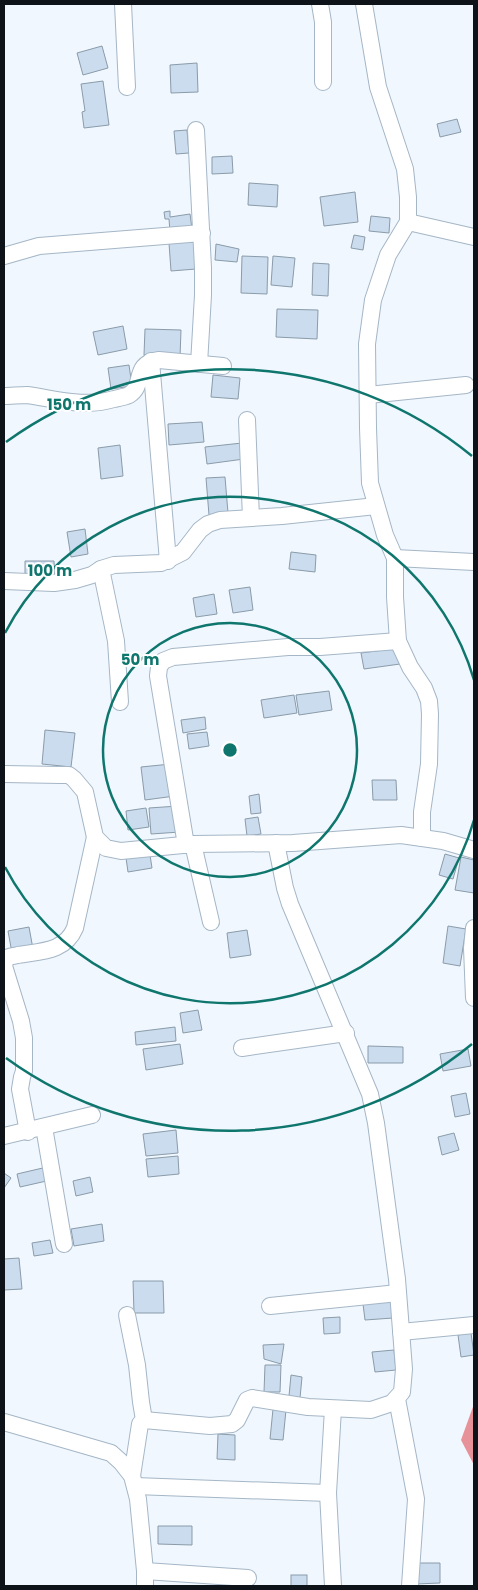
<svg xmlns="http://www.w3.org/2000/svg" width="478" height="1590" font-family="Poppins,sans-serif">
<rect width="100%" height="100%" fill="#f0f7fe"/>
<polygon fill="#e79199" points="474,1404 474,1465 461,1440"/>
<g fill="#cadced" stroke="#8a9baa">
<polygon points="102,46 108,68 83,75 77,53"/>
<polygon points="197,63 198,92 171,93 170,65"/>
<polygon points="103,81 109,125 84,128 82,112 85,111 81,84"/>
<polygon points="457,119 461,132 440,137 437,124"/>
<polygon points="187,130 189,153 176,154 174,131"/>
<polygon points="232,156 233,173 212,174 212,157"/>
<polygon points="249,183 278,185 277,207 248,205"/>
<polygon points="355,192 358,222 324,226 320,197"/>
<polygon points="170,211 170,217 190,214 192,229 170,232 169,219 165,219 164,212"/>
<polygon points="371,216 390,218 389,233 369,231"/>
<polygon points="354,235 365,237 363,250 351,248"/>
<polygon points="194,242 196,269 171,271 169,243"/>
<polygon points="216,244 239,249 237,262 215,260"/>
<polygon points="242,256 268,257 267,294 241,293"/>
<polygon points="273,256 295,258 292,287 271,285"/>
<polygon points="313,263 329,264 328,296 312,295"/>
<polygon points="277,309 318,310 317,339 276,337"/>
<polygon points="123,326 127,349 98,355 93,332"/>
<polygon points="145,329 181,330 180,357 144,355"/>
<polygon points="129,365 132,386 111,389 108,368"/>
<polygon points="213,375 240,378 238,399 211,397"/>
<polygon points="202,422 204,442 169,445 168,424"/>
<polygon points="242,443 244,459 207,464 205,447"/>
<polygon points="120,445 123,476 101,479 98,448"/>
<polygon points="225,477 228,513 209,515 206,478"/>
<polygon points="85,529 88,554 71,557 67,532"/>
<polygon points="291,552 316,555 315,572 289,569"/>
<polygon points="25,561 54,561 55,577 25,578"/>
<polygon points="250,587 253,610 233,613 229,590"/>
<polygon points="214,594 217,614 196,617 193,598"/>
<polygon points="398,648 400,664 364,669 361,653"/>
<polygon points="329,691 332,710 299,715 296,695"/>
<polygon points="294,695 297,713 264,718 261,700"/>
<polygon points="205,717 206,729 183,733 181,720"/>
<polygon points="45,730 75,733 71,767 42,764"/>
<polygon points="207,732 209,746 189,749 187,734"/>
<polygon points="171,764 175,796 145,800 141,767"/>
<polygon points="372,780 396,780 397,800 373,800"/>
<polygon points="259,794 261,813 251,814 249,796"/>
<polygon points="178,806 180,832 151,834 149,808"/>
<polygon points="146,808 149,827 128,830 126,811"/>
<polygon points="258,817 261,834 247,836 245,819"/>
<polygon points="445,854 459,858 453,879 439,875"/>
<polygon points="150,855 152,868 128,872 126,858"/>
<polygon points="461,857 474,860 474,893 455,890"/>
<polygon points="448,926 466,929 460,966 443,963"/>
<polygon points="29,927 33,949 12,953 8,931"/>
<polygon points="247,930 251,955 230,958 227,933"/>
<polygon points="198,1010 202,1030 183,1033 180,1013"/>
<polygon points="175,1027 176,1041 136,1045 135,1032"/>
<polygon points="180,1044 183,1064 146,1070 143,1049"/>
<polygon points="368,1046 403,1047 403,1063 368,1063"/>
<polygon points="468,1049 471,1066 443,1071 440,1054"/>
<polygon points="466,1093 470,1114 455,1117 451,1096"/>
<polygon points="176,1130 178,1153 146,1156 143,1134"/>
<polygon points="454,1133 459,1150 442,1155 438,1137"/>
<polygon points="178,1156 179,1174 148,1177 146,1159"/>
<polygon points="47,1167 51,1180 20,1187 17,1174"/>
<polygon points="4,1173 11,1178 4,1188"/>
<polygon points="90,1177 93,1192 76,1196 73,1181"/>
<polygon points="102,1224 104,1241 74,1246 71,1229"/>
<polygon points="50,1240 53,1253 34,1256 32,1243"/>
<polygon points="19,1258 22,1289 4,1290 4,1259"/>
<polygon points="133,1281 163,1281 164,1313 134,1313"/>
<polygon points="392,1301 393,1318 365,1320 363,1304"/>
<polygon points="340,1317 340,1333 324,1334 323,1318"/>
<polygon points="471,1333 474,1355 461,1357 458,1335"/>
<polygon points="284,1344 281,1364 264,1359 263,1345"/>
<polygon points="394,1350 396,1370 375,1372 372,1352"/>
<polygon points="265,1365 281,1365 280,1392 264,1392"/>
<polygon points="291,1375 302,1377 300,1398 289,1396"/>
<polygon points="273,1409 286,1410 283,1440 270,1439"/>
<polygon points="218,1434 235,1435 235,1460 217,1459"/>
<polygon points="158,1526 192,1526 192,1545 158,1544"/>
<polygon points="416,1563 440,1563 440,1583 416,1584"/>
<rect x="291" y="1575" width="16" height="11"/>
</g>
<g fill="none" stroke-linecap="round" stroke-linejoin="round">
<defs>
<g id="minor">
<polyline points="123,4 127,87"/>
<polyline points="320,4 323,22 323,82"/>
<polyline points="364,4 378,87 405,169 408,197 408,222 474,237"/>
<polyline points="196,130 203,268 203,295 199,364"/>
<polyline points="408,222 388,255 373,300 367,344 368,428 370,483 385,535 395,558 395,597 398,641 410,667 424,688 429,701 430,714 429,764 422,812 422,838"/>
<polyline points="4,256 39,246 202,233"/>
<polyline points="151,361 168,561"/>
<polyline points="368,395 466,385"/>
<path d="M 4,396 C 11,396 19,395 27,395 C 57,399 84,408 114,399 C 119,398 125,397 129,395 C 146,385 131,364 159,360 L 223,366"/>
<polyline points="247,420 251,518"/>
<polyline points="395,558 474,562"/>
<polyline points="101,569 116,641 120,702"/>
<polyline points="4,581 54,583 75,580 92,575 101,569 114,565 161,563 183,552 200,530 208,524 220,520 282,516 376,506"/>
<polyline points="4,774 61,775 69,775 74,779 85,792 95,837 106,848 121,851 193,844 293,843 401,835 443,841 474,850"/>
<polyline points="193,844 211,922"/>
<polyline points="186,845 158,676 159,667 163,661 173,657 288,647 320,647 398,641"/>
<polyline points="474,928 472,948 474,998"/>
<polyline points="242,1048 346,1033"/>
<polyline points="44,1127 64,1244"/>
<path d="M 28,1132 L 20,1089 L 22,1077 L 24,1071 L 24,1038 L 21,1021 L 4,966 C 5,963 5,960 7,958 C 9,956 15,956 18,955 C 41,951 65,952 75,928 L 95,837"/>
<polyline points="4,1136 92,1115"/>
<polyline points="270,1306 398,1293"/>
<polyline points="127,1315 137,1365 141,1402 144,1420"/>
<polyline points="401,1332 474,1325"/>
<polyline points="397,1399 416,1499 410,1586"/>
<polyline points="333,1409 328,1493 333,1586"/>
<polyline points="4,1422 111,1453 121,1462 132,1476 138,1499 145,1571 145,1586"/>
<polyline points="132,1476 140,1424 144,1420 210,1426 232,1424 237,1420 247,1400 252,1398 308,1407 371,1410 392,1403 402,1392 404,1369 397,1279 376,1123 370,1094 290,904 285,888 276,843"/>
<polyline points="135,1486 328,1493"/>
<polyline points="145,1571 248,1578"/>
</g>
</defs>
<use href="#minor" stroke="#a5b6c6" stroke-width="18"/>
<use href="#minor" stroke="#fff" stroke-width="16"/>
</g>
<g fill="none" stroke="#0f766e" stroke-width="2.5">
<circle cx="230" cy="750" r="127"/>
<path d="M474 820A254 254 0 0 1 5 867M5 633A254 254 0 0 1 474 680"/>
<path d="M472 1044A381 381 0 0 1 6 1058M6 442A381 381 0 0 1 472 456"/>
</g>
<circle cx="230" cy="750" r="8" fill="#0f766e" stroke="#fff" stroke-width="2.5"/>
<g font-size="15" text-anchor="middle" font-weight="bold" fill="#0f766e" stroke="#fff" stroke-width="4" stroke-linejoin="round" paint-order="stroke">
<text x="69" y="410">150 m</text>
<text x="50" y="576">100 m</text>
<text x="140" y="665">50 m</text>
</g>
<rect width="478" height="1590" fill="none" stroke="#0d1319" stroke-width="10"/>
</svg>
